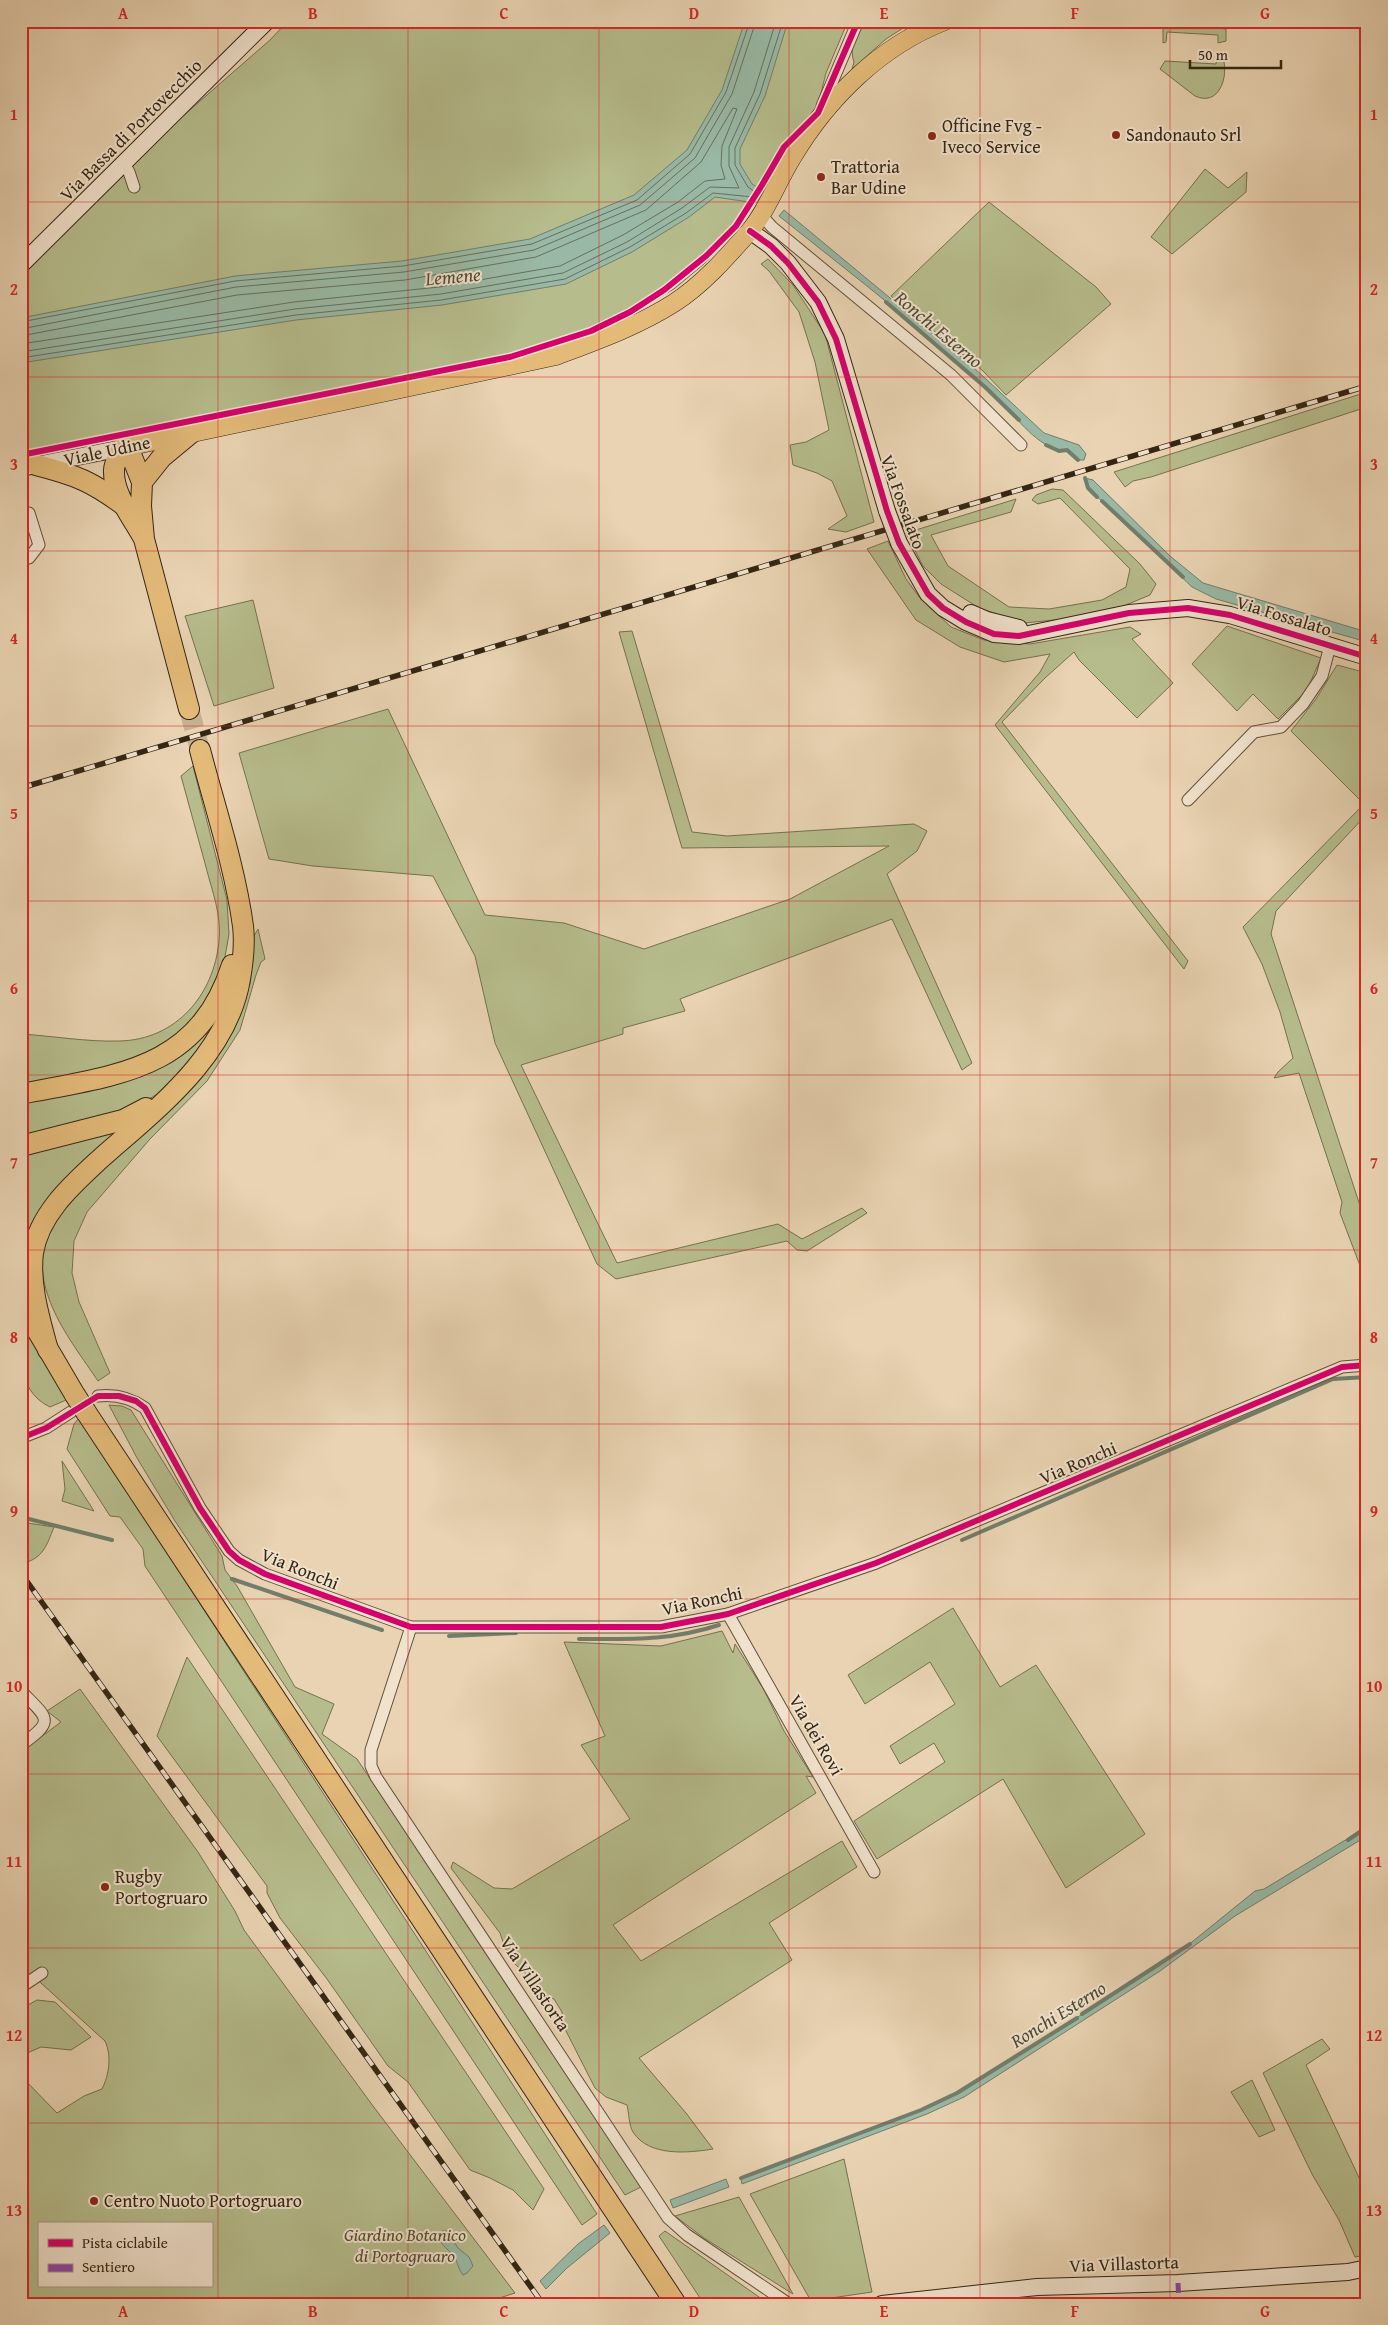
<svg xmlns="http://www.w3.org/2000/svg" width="1388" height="2325" font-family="'Gentium Book Plus',serif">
<rect width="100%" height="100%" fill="#e9d3b2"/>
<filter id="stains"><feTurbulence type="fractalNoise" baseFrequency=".004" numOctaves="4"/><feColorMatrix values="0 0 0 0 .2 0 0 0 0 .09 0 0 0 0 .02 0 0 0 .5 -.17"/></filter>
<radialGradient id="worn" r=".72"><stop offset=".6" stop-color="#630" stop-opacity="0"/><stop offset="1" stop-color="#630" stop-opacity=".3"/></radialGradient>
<g fill="#b6bc8c" stroke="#757150" fill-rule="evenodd">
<polygon points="288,21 848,21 826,73 818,105 783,154 764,191 736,230 704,264 674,289 613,324 542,351 241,415 102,441 21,454 21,272 152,143 270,40"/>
<path d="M 862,21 L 914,21 L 886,39 L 852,69 L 854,62 C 849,50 856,33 862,21 Z"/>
<polygon points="1151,21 1226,29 1226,41 1218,43 1218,35 1167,32 1166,42 1163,43 1163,27 1105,22"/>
<path d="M 1217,56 L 1223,58 C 1229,77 1219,107 1195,96 L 1160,69 L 1165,61 L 1216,64 Z"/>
<polygon points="1205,169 1228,188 1247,172 1246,192 1172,254 1151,237"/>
<polygon points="989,202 1096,287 1111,304 1006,395 982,370 891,296"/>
<polygon points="768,259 793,285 825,334 874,522 846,532 828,529 847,516 832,481 817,473 793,465 790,445 806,442 829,430 815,362 799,312 769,271 761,264"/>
<polygon points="1367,392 1367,407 1151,477 1133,481 1125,487 1114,472"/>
<polygon points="1052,489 1063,490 1140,564 1156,584 1150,595 1121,607 1074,618 1024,623 979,608 941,584 923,566 906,533 1016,499 1011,512 931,535 948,566 1009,607 1049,609 1102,600 1126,587 1130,569 1060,498 1038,504 1032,500 1036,495"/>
<polygon points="888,541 906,579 920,598 951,627 984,640 1030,644 1130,627 1141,634 1132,639 1173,683 1137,718 1079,660 1074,652 1045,678 1002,722 1188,961 1184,969 995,725 1040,672 1050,654 1004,662 960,647 916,620 867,549"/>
<polygon points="253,600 274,688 214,706 185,616"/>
<polygon points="1227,626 1321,658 1307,690 1278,719 1253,694 1237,711 1192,664"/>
<polygon points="632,631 692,832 727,836 914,824 927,831 917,851 887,874 972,1063 962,1070 892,919 680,999 685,1011 623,1028 623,1034 521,1065 617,1263 778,1224 802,1239 862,1208 867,1213 807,1251 797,1250 787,1241 616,1279 597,1264 495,1043 475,956 433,876 313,866 269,859 239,753 388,709 485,915 564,923 644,949 790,899 889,846 682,848 619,632"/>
<polygon points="1337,665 1367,673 1367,814 1276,911 1271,934 1367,1227 1367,1284 1340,1213 1342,1202 1299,1073 1274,1078 1278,1072 1293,1058 1280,1012 1262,964 1243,927 1364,804 1291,731 1316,699"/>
<path d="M 193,766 L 227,900 L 229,934 L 222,974 L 204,1009 L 182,1033 L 128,1064 L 21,1086 L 21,1034 C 53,1036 87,1042 119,1041 C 176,1040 214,995 219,941 C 222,916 212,891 206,867 C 198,837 189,806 181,776 Z"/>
<path d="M 258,929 L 265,959 L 261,962 L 256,975 L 240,1030 L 207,1081 L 150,1139 L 87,1212 L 74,1241 L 72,1273 L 79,1302 L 110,1373 L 98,1381 C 69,1338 28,1289 47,1234 C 50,1225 57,1215 62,1207 L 231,1031 L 250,984 L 254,936 Z"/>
<path d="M 207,1030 L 210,1036 C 197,1057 171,1087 149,1099 C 111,1120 64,1127 21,1137 L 21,1100 Z"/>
<polygon points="123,1126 52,1201 27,1290 21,1280 21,1153"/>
<path d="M 21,1311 L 73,1397 L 50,1407 C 13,1389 21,1346 21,1311 Z"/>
<polygon points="109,1405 122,1406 131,1410 222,1556 225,1570 237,1586 295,1687 334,1704 322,1734 357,1759 641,2187 625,2195 175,1521 137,1458"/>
<polygon points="79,1418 597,2214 582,2225 145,1566 143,1549 120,1517 110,1516 67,1449 74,1424"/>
<polygon points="62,1461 94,1511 62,1501 65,1489"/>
<path d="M 21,1522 L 54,1527 C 47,1545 43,1558 24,1563 L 21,1558 Z"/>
<polygon points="953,1608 1000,1687 1036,1665 1145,1834 1066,1888 1003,1779 877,1859 854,1821 945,1762 934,1743 900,1764 890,1746 955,1704 930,1662 865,1704 848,1675"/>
<path d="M 722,1631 L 733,1653 L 735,1644 L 764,1690 L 784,1731 L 813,1777 L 806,1776 L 816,1793 L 613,1925 L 641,1961 L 842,1841 L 857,1867 L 769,1923 L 792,1960 L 639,2058 L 686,2113 L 713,2149 C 688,2153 649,2157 633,2132 C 629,2126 629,2113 627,2105 L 606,2097 L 595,2088 L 565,2029 L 562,2012 L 554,1999 L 543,1994 L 537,1984 L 515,1964 L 505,1948 L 500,1933 L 451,1868 L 453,1862 L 494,1888 L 512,1889 L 630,1819 L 581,1745 L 605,1736 L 564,1642 L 661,1646 Z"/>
<polygon points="187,1657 544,2189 533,2210 513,2190 490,2178 470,2170 408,2082 388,2066 327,1979 280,1918 267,1893 267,1886 157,1736"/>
<path d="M 80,1689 L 198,1852 L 235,1911 L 244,1930 L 373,2106 L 515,2293 L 490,2301 L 491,2304 L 21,2304 L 21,2076 L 57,2113 L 84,2096 L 102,2089 C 109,2075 112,2056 105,2041 L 31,1974 L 21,1980 L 21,1752 L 61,1722 L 47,1711 ZM 39,2224 L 211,2224 L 211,2286 L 39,2286 Z"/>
<polygon points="37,2000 55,2002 91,2037 71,2050 41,2047 25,2054 21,2048 21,2009"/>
<polygon points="1322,2039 1330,2049 1306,2065 1362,2184 1367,2182 1367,2255 1355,2257 1339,2220 1312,2174 1263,2073"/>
<polygon points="1252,2080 1275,2130 1259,2137 1231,2092"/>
<polygon points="844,2159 872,2292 811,2301 750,2194"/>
<polygon points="739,2197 793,2294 704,2238 675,2216"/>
<polygon points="665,2231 769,2304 704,2304 659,2236"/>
</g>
<g fill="#99b9a6" stroke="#717e6b">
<polygon points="745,21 788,21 765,96 740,149 740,164 752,184 764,191 756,203 715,197 689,217 632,252 566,284 442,305 296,320 21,363 21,318 235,276 402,261 530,239 634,195 687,150 722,90"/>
<path d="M 784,210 L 972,366 L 1044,433 L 1079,445 L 1086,454 L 1084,460 L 1078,460 L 1067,450 C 1042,452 1021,422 1004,406 C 935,337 855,277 779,216 Z"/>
<polygon points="1085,478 1093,480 1170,556 1203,583 1367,632 1367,642 1216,599 1192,587 1088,488"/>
<polygon points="1367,1827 1367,1836 1235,1916 1160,1971 964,2097 927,2114 742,2184 741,2178 921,2110 957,2093 1159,1966 1187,1946 1255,1891 1264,1889"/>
<polygon points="726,2179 729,2187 673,2208 670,2200"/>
<polygon points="604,2225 610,2233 567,2268 546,2289 540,2281 578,2244"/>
<path d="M 442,2231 L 447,2231 L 458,2248 L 469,2257 L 473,2266 L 467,2273 L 463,2275 C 458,2269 458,2262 454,2257 C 448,2247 434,2243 442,2231 Z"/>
</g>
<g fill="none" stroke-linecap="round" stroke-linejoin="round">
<g stroke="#66705c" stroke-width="1">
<polyline points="21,322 235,281 403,266 532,244 637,200 690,154 726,92 750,21"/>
<polyline points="21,329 236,287 404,272 534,250 640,205 695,158 732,94 756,21"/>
<polyline points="21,336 237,295 405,280 536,257 646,210 701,162 733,108 737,109 722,146 721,165 725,179 705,181 678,202 623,235 560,266 439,287 294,302 21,344"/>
<polyline points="21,352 295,309 441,294 563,273 627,242 682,208 710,187 739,188 729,166 729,147 754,92 776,21"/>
<polyline points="21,358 296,315 441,300 565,279 630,247 686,213 713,193 753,197 755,192 748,187 735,165 735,148 760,94 783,21"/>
</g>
<g stroke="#717e6b" stroke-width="4">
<polyline points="886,302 985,387 1019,420"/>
<polyline points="1046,445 1059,451 1067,450 1078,460"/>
<polyline points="1085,478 1088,488 1097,497"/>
<polyline points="1102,501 1183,577"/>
<polyline points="21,1517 112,1540"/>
<polyline points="962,1540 1333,1379 1367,1377"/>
<polyline points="232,1579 382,1630"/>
<polyline points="449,1636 516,1633"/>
<path d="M 579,1639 C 630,1639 670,1641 719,1625"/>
<polyline points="1348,1840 1367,1827"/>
<polyline points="1082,2014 1190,1944"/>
<polyline points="741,2178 921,2110 957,2093 1077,2018"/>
</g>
<polyline stroke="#c5b092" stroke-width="20" stroke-dasharray="20 10" stroke-linecap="butt" points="189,709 200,750"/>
<defs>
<g id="street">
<polyline points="822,106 858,21"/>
<polyline points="124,164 129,172 134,187"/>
<polyline points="761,215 772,227 951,375 1021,445"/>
<polyline points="21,560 29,558 39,545 29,513"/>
<polyline points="1188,800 1254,732 1281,727 1303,704 1322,676 1330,646"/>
<path d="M 98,1396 C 115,1394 131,1398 145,1408 L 200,1508 L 229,1551 L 239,1560 L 265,1574 L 411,1627 L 661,1627 L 728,1614 L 876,1563 L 1342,1367 L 1367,1365"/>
<polyline points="21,1438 46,1428 74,1410"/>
<polyline points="728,1614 874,1872"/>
<polyline points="411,1627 371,1750 371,1766 376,1777 668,2218 687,2235 789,2304"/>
<path d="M 21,1691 C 48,1719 56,1720 21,1745"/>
<polyline points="21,1987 42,1973"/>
</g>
<g id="secondary">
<polyline points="750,231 771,246 788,263 818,302 836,339 887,511"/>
<polyline points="21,265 267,21"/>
<polyline points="21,468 122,448"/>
<polyline points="899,543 928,594 943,608 966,622 994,634 1019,636 1129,613 1188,608 1230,615 1367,657"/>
<polyline points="971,613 987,620 1019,628"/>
<polyline points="882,2304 1037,2287 1178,2283 1348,2272 1367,2268"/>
</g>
<path id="primary" d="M 122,448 L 556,356 C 596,341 638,326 674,303 C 702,285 726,258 748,233 C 767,211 777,182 792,158 C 827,99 880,46 945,21"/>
<g id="highway">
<path d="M 36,465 C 76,475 93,482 126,507"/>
<polyline points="142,482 162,457 191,433"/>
<path d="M 144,539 C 133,518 113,495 114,470 C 114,463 120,454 122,448 L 132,457 L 142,482 L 141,506 L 144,539 L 189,709"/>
<path d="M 21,1094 C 116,1075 198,1071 232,965"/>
<polyline points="21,1146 123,1120 146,1108"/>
<polyline points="21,1303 75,1395"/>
<path d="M 48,1350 C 40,1320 29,1285 33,1253 C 39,1214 72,1185 99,1160 C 155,1110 227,1057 240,979 C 243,962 245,943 243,926 C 235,867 215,808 200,750"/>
<polyline points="86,1412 676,2304"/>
</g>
</defs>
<use href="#street" stroke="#61513b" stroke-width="13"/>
<use href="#secondary" stroke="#342613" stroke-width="18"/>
<use href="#primary" stroke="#342613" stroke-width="19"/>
<use href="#highway" stroke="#342613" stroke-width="22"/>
<use href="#street" stroke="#f1e2cd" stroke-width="11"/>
<use href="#secondary" stroke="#f1e2cd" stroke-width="16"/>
<use href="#primary" stroke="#e4ba79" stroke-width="18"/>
<use href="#highway" stroke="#e4ba79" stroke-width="20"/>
<defs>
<g id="rail">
<polyline points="21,788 1367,386"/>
<polyline points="21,1573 543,2304"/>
</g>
</defs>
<use href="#rail" stroke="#342613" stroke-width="5.5"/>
<use href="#rail" stroke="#f1e2cd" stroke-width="4" stroke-dasharray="11" stroke-linecap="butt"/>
<defs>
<polyline id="secondary-bridge" points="887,511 899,543"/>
<polyline id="highway-bridge" points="75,1395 86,1412"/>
</defs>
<use href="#secondary-bridge" stroke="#342613" stroke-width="18" stroke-linecap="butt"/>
<use href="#highway-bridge" stroke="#342613" stroke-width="22" stroke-linecap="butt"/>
<use href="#secondary-bridge" stroke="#f1e2cd" stroke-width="16"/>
<use href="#highway-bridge" stroke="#e4ba79" stroke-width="20"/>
<polyline stroke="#8e44ad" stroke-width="5" stroke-dasharray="10 5" stroke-linecap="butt" points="1178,2283 1179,2304"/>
<defs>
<g id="cycleway">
<polyline points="750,231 771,246 788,263 818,302 836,339 887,511 899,543 928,594 943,608 966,622 994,634 1019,636 1129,613 1188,608 1230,615 1367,657"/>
<polyline points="21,455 510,357 591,331 630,312 664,290 706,256 736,226 762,185 784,147 818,113 858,21"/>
<polyline points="21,1438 46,1428 98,1396 119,1396 136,1401 145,1408 200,1508 229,1551 239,1560 265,1574 411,1627 661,1627 728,1614 876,1563 1342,1367 1367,1365"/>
</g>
</defs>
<use href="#cycleway" stroke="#f1e2cd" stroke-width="9"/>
<use href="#cycleway" stroke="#d6006c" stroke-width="6"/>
</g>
<path fill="none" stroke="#d62828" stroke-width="1" stroke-opacity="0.55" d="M 218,21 L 218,2304M 408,21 L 408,2304M 599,21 L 599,2304M 789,21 L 789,2304M 980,21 L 980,2304M 1170,21 L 1170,2304M 21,202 L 1367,202M 21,377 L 1367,377M 21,551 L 1367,551M 21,726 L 1367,726M 21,901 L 1367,901M 21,1075 L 1367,1075M 21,1250 L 1367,1250M 21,1424 L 1367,1424M 21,1599 L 1367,1599M 21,1774 L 1367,1774M 21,1948 L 1367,1948M 21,2123 L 1367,2123"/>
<g fill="#8f2418" stroke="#f1e2cd" stroke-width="2">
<circle cx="1116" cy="135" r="5"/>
<circle cx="932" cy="136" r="5"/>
<circle cx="821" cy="177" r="5"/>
<circle cx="105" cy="1887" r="5"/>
<circle cx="94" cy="2201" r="5"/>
</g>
<g text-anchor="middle" stroke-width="4" stroke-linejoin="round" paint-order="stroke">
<g font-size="18" fill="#342613" stroke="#f1e2cd" text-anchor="start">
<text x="942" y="132">Officine Fvg -<tspan x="942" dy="21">Iveco Service</tspan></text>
<text x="1126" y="141">Sandonauto Srl</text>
<text x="831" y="173">Trattoria<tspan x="831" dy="21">Bar Udine</tspan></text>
<text x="115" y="1883">Rugby<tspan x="115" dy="21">Portogruaro</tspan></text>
<text x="104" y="2207">Centro Nuoto Portogruaro</text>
</g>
<g font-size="18" fill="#342613" stroke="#f1e2cd">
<text transform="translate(131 130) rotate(-45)" y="6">Via Bassa di Portovecchio</text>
<text transform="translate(107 451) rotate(-12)" y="6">Viale Udine</text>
<text transform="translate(903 502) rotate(70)" y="6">Via Fossalato</text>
<text transform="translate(1284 616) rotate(17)" y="6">Via Fossalato</text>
<text transform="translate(1078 1463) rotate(-23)" y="6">Via Ronchi</text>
<text transform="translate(300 1569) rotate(22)" y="6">Via Ronchi</text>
<text transform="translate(702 1601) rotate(-12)" y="6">Via Ronchi</text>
<text transform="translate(816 1735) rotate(60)" y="6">Via dei Rovi</text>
<text transform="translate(535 1984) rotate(56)" y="6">Via Villastorta</text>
<text transform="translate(1124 2264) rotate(-2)" y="6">Via Villastorta</text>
</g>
<g font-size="18" font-style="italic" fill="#544c31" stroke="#f1e2cd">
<text x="405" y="2241">Giardino Botanico<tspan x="405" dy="21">di Portogruaro</tspan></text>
</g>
<g font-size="19" font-style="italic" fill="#4d4b38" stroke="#f1e2cd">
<text transform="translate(453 276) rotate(-5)" y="7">Lemene</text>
<text transform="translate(939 329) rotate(40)" y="7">Ronchi Esterno</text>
<text transform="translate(1058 2014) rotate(-32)" y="7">Ronchi Esterno</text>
</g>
</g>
<rect width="1388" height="2325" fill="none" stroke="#e9d3b2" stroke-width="55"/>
<rect x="38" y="2222" width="175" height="65" fill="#f1e2cd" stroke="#a59783"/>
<rect x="48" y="2239" width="25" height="8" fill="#d6006c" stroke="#a59783"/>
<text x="82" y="2248" font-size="15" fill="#342613">Pista ciclabile</text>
<rect x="48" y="2264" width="25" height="8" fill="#8e44ad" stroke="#a59783"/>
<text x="82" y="2272" font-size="15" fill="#342613">Sentiero</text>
<path d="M1190 60v8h91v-8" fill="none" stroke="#342613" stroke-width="2.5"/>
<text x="1198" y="60" font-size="15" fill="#342613" stroke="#f1e2cd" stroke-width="4" paint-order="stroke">50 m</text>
<rect x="28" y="28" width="1332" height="2270" fill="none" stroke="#d62828" stroke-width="2"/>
<g font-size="16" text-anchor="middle" font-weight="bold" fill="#d62828">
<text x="123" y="19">A</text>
<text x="313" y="19">B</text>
<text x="504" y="19">C</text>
<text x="694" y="19">D</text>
<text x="884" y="19">E</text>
<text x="1075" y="19">F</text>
<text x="1265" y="19">G</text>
<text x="14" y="120">1</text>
<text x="1374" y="120">1</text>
<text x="14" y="295">2</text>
<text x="1374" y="295">2</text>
<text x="14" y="470">3</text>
<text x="1374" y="470">3</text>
<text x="14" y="644">4</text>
<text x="1374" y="644">4</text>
<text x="14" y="819">5</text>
<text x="1374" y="819">5</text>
<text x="14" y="994">6</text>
<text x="1374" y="994">6</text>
<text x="14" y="1168">7</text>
<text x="1374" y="1168">7</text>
<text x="14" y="1343">8</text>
<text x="1374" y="1343">8</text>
<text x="14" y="1517">9</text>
<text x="1374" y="1517">9</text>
<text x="14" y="1692">10</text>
<text x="1374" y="1692">10</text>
<text x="14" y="1867">11</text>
<text x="1374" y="1867">11</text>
<text x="14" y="2041">12</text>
<text x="1374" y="2041">12</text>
<text x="14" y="2216">13</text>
<text x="1374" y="2216">13</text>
<text x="123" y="2317">A</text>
<text x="313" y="2317">B</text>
<text x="504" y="2317">C</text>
<text x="694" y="2317">D</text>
<text x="884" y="2317">E</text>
<text x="1075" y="2317">F</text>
<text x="1265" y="2317">G</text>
</g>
<rect width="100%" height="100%" filter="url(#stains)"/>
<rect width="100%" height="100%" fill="url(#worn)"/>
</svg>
